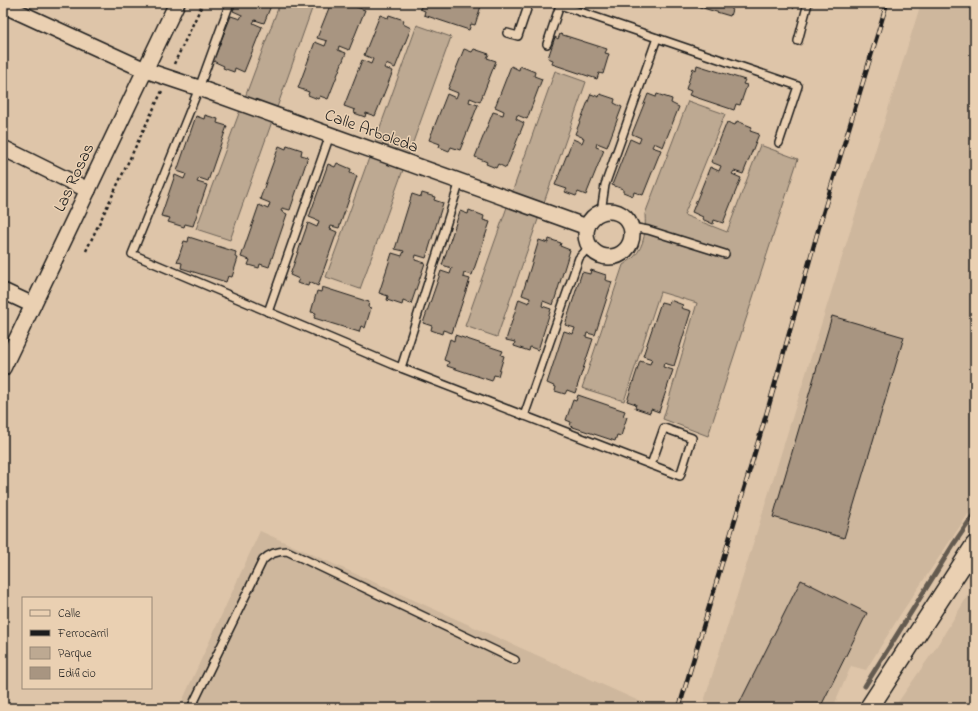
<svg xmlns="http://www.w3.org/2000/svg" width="978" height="711" font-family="'Indie Flower',sans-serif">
<rect width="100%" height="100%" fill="#dec5a9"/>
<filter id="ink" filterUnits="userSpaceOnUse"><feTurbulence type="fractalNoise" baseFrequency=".025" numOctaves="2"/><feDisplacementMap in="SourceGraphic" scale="8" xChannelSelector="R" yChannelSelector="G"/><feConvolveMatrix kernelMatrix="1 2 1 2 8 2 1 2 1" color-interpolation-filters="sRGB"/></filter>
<g filter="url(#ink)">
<g fill="#ceb79d">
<polygon points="921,3 975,3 975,504 902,612 866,670 851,666 833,708 702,708"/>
<polygon points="260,531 650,706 650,708 179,708"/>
<polygon points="975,584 975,708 894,708 935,649"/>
</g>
<g fill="#bda992" stroke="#6c6257">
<polygon points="280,3 314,3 230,240 196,229"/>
<polygon points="417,25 451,37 360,289 326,277"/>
<polygon points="555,71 586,82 497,337 465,326"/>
<path d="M 688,101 L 725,114 L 684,215 L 727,232 L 760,145 L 798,159 L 708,436 L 663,419 L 697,303 L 660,292 L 624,401 L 582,388 L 623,265 C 627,262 631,260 634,257 C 645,245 646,229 645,214 Z"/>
</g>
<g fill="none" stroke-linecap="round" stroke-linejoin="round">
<polyline stroke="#635a50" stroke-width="5" points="865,686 953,545 975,513"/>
</g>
<g fill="#a89581" stroke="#1c1c1c">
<polygon points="236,3 272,3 264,23 255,20 253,23 262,27 244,72 235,68 234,72 223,68 224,66 213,61 231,16 240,19 242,15 233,11"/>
<polygon points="331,3 357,3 356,7 365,10 349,50 339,46 338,50 346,53 328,99 320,96 318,99 308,95 309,92 298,88 315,42 325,46 327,41 317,38"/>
<polygon points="423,3 478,3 478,5 481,6 475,25 471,24 469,30 424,15 425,11 420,9"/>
<polygon points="686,3 734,3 730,16"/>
<polygon points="380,15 388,18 389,15 404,20 403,24 411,28 395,68 386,64 384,68 393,71 375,116 366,113 365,117 354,113 355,110 344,106 362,60 371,64 373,59 364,55"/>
<polygon points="560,34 607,49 605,53 609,54 603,74 599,73 597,79 552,64 553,60 548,58 555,37 558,39"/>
<polygon points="464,49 472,52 474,49 489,54 487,58 496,61 480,102 470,98 469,102 478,105 460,150 451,147 449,151 439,147 440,144 429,140 447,94 456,98 458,93 448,89"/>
<polygon points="697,65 745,80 743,84 747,85 740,105 736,104 734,110 689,95 691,91 686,89 693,68 696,70"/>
<polygon points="511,66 519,70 520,66 535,72 534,76 542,79 527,119 517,115 516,119 524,123 506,168 498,164 496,168 486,164 487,162 475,157 493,112 503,115 504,111 495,107"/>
<polygon points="591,94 599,97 600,94 615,99 614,103 622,107 607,147 597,143 596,147 604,150 586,195 578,192 576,196 565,192 567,189 555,185 573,139 582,143 584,138 575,134"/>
<polygon points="648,94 656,97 657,94 672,99 671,103 679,107 663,147 654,143 652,147 661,150 643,195 634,192 633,196 623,192 623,189 612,185 630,139 639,143 641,138 632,134"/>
<polygon points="205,115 218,119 217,123 227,126 208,181 199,178 197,182 207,185 193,226 185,224 184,227 168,222 170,218 161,216 175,175 184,179 186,174 177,171 196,116 204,119"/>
<polygon points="737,121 752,127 750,131 759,134 743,174 734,171 732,174 741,178 723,223 714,220 713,224 702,219 703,217 692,212 710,167 719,171 721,166 711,162 727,122 735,125"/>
<polygon points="287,145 302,150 301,155 308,157 290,210 282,208 281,211 287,214 269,267 260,264 259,268 248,265 250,260 241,257 259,205 268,209 270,203 260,199 279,146 286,149"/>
<polygon points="337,163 351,169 350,173 357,176 339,228 331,226 330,229 337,232 318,286 309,282 308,286 297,283 299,279 290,275 308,223 317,227 319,221 309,217 328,164 335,167"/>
<polygon points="422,193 435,197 434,200 443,203 426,258 416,255 415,260 425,263 411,304 403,301 402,305 387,300 388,296 379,293 392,253 402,256 404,251 395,249 412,194 421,197"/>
<polygon points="469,210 484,216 483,220 490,222 472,275 464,273 463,277 470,279 452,333 443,330 442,334 431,330 432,326 423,323 441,271 450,274 452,268 442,265 460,211 468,214"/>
<polygon points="189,237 236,252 235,257 238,258 232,277 228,276 226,282 181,268 182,263 177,262 184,241 188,242"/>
<polygon points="549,239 561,243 560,246 570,250 553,305 543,301 542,306 551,309 538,350 530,347 529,351 514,346 515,342 506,340 519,299 529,303 530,298 522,295 539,240 548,243"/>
<polygon points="591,270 606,275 605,280 612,282 595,335 587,333 586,337 593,339 575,393 567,390 565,394 555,391 556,387 547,383 564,331 573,334 575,328 565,325 582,272 590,274"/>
<polygon points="322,287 369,302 368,307 371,308 365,328 361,326 359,332 314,318 316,313 311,312 317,291 321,292"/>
<polygon points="670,300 683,305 681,308 691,311 674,366 664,363 663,367 673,370 659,412 651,409 650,413 635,408 636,404 627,401 640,361 650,364 652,359 643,356 661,302 669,304"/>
<polygon points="832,316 904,337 844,538 773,517"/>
<polygon points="455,335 503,351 501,355 504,356 498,376 494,375 492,381 447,366 449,362 444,360 450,339 454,341"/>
<polygon points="578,395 625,411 623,416 627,417 621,436 617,435 615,441 570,426 571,422 566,420 573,400 576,401"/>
<polygon points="801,580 867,613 820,708 737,708"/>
</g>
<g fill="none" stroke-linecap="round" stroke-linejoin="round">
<defs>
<g id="service">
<polyline points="230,3 199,88 132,254 401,368"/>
<polyline points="507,33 518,36 529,3"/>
<polyline points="798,41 808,3"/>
<polyline points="547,44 560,5 798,86 779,143"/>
<polyline points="460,181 401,368 680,476 692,438 664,428 651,465"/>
<polyline points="601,212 605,185 657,38"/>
<polyline points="631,227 648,230 725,254"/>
<polyline points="268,312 330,135"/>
<polyline points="524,416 579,258 589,247"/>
<path d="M 191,708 L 263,560 C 270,553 277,551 287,551 L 515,660"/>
</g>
<g id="minor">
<polyline points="3,5 145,70 199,88 587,227"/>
<polyline points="3,148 88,190"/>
<circle cx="609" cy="234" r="23"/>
<polyline points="3,291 33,305"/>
<polyline points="3,368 177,3"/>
</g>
<polyline id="tertiary" points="869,708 975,545"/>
</defs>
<use href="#service" stroke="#1c1c1c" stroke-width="10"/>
<use href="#minor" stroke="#1c1c1c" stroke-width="18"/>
<use href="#tertiary" stroke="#1c1c1c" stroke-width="21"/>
<g stroke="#1c1c1c" stroke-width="2.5" stroke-dasharray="3 3" stroke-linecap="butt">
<polyline points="782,3 794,8"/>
<polyline points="174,64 203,3"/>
<polyline points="86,251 162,91"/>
</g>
<use href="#service" stroke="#ead0b2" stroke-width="7"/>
<use href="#minor" stroke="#ead0b2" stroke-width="15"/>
<use href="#tertiary" stroke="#ead0b2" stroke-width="18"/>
<defs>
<polyline id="rail" points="679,708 769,405 821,220 887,3"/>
</defs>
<use href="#rail" stroke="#1c1c1c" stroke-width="4.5"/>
<use href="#rail" stroke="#ead0b2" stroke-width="3" stroke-dasharray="9" stroke-linecap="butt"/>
</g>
</g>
<g text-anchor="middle" stroke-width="3" stroke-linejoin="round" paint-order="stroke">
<g font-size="17" fill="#1c1c1c" stroke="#ead0b2">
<text transform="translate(372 130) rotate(20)" y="6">Calle Arboleda</text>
<text transform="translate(73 177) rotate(-65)" y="6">Las Rosas</text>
</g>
</g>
<rect width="978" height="711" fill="none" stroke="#ead0b2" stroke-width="16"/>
<rect x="8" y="8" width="962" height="695" fill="none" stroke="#1c1c1c" stroke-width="1.5" filter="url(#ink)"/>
<rect x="22" y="597" width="130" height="92" fill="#ead0b2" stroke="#988876"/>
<rect x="30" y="610" width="20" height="6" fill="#ead0b2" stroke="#988876"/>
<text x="58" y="617" font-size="12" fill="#1c1c1c">Calle</text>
<rect x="30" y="630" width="20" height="6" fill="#1c1c1c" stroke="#988876"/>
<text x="58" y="637" font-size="12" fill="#1c1c1c">Ferrocarril</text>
<rect x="30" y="647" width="20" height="12" fill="#bda992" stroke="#988876"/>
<text x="58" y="657" font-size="12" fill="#1c1c1c">Parque</text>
<rect x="30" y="667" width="20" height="12" fill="#a89581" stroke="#988876"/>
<text x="58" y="677" font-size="12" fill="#1c1c1c">Edificio</text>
</svg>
